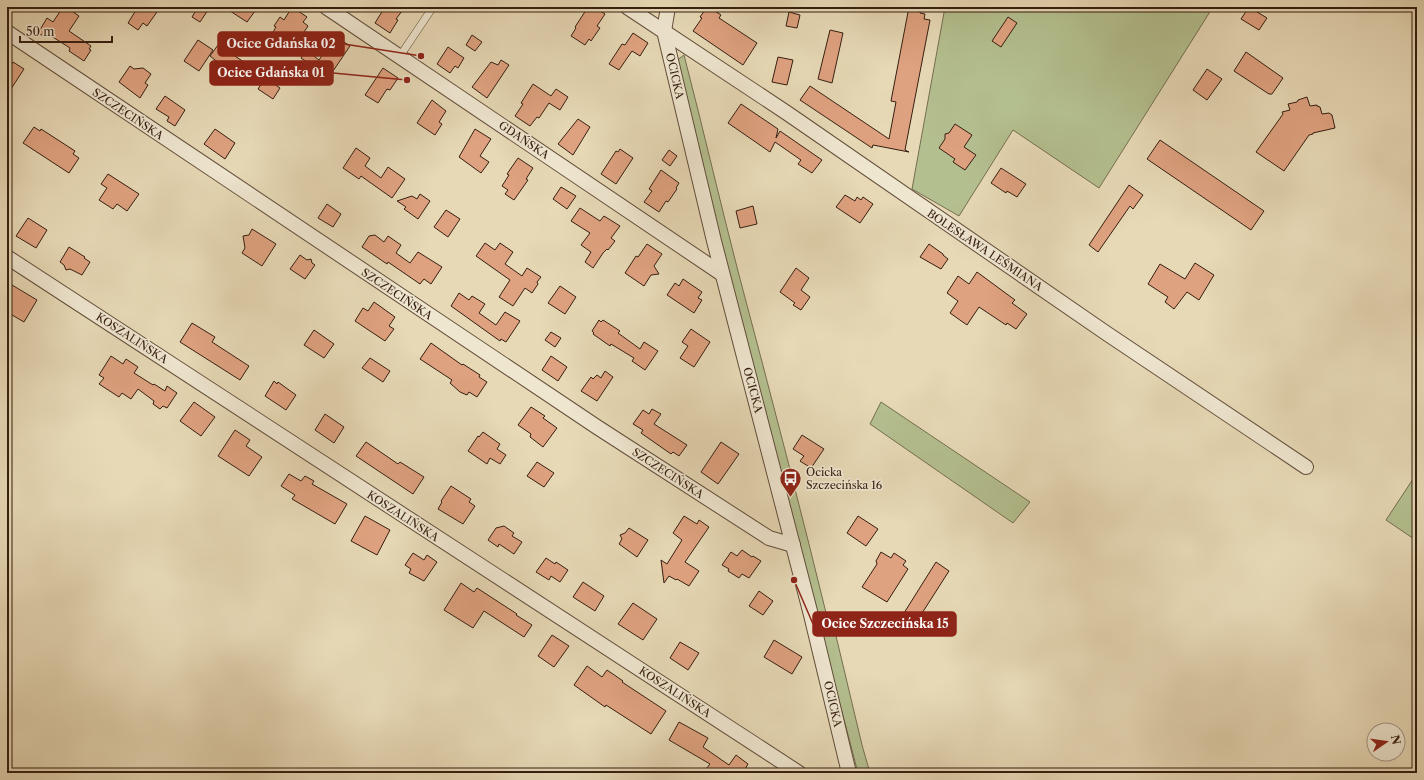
<svg xmlns="http://www.w3.org/2000/svg" width="1424" height="780" font-family="'Libre Caslon Text',serif">
<rect width="100%" height="100%" fill="#e7d9b6"/>
<filter id="stains"><feTurbulence type="fractalNoise" baseFrequency=".005" numOctaves="4"/><feColorMatrix values="0 0 0 0 .2 0 0 0 0 .09 0 0 0 0 .02 0 0 0 .5 -.17"/></filter>
<radialGradient id="worn" r=".72"><stop offset=".6" stop-color="#630" stop-opacity="0"/><stop offset="1" stop-color="#630" stop-opacity=".3"/></radialGradient>
<g fill="#b4bf8f" stroke="#746e50">
<polygon points="945,7 1213,7 1099,188 1013,130 959,216 912,189"/>
<path d="M 684,55 C 703,128 720,202 739,275 C 771,395 802,514 831,633 L 836,636 L 862,745 L 870,773 L 858,773 L 768,428 L 676,61 Z"/>
<polygon points="881,402 1030,502 1013,523 870,424"/>
<polygon points="1417,473 1417,541 1386,520"/>
</g>
<g fill="#dfa280" stroke="#351e11">
<polygon points="63,7 66,7 79,16 69,31 91,46 89,49 91,50 84,61 69,51 70,48 48,34 45,37 38,33 47,18 53,22"/>
<polygon points="138,7 150,7 157,12 147,26 143,23 138,30 128,23"/>
<polygon points="198,7 210,7 200,22 192,17"/>
<polygon points="224,7 258,7 247,22"/>
<polygon points="292,7 307,17 303,22 308,26 298,41 292,36 288,42 272,34 276,27 274,26 280,17 284,20"/>
<polygon points="388,7 405,7 396,19 398,20 390,33 375,23 383,10 385,12"/>
<polygon points="588,7 594,7 605,14 597,26 600,28 591,41 589,39 585,45 571,36 576,28 575,27"/>
<polygon points="707,7 709,7 721,15 719,18 757,43 743,65 693,31 702,18 700,17"/>
<polygon points="909,7 921,7 920,13 925,14 924,19 930,20 905,150 909,152 873,145 872,148 800,100 810,86 889,139 896,102 891,101"/>
<polygon points="1249,7 1267,18 1259,30 1241,19"/>
<polygon points="789,12 800,15 797,28 786,26"/>
<polygon points="1008,17 1017,23 1001,47 992,41"/>
<polygon points="830,30 843,33 832,83 818,79"/>
<polygon points="633,33 648,43 640,56 632,51 619,70 609,64 622,44 625,45"/>
<polygon points="472,35 482,42 475,51 466,45"/>
<polygon points="335,36 350,46 329,77 301,58 306,50 319,60"/>
<polygon points="198,40 213,50 199,71 184,61"/>
<polygon points="218,45 247,64 244,69 247,78 237,79 235,82 222,73 225,68 210,56"/>
<polygon points="448,47 464,58 458,68 455,66 450,73 437,64"/>
<polygon points="1246,52 1283,78 1272,94 1269,94 1234,71"/>
<polygon points="778,57 793,60 787,85 772,82"/>
<polygon points="501,60 509,65 487,98 472,87 491,62 498,65"/>
<polygon points="7,61 12,64 13,62 24,69 7,95"/>
<polygon points="130,66 134,69 143,68 151,74 145,83 148,85 140,98 119,82"/>
<polygon points="383,68 398,78 390,90 387,89 378,103 365,95"/>
<polygon points="1207,69 1222,79 1207,100 1193,90"/>
<polygon points="265,78 280,88 273,99 258,89"/>
<polygon points="533,84 551,96 556,89 568,97 560,110 549,103 539,118 537,117 530,126 515,116 523,104 521,103"/>
<polygon points="165,96 185,110 175,126 167,121 169,117 156,109"/>
<polygon points="1307,97 1310,106 1317,105 1317,106 1320,107 1322,114 1329,113 1332,115 1335,128 1313,133 1313,134 1309,135 1284,171 1256,152 1283,114 1282,112 1290,110 1288,104 1297,102 1298,100"/>
<polygon points="432,100 446,111 439,122 442,124 435,135 417,123"/>
<polygon points="741,104 778,129 776,138 780,131 822,160 812,173 798,164 801,160 775,142 770,152 728,123"/>
<polygon points="578,119 590,127 573,155 558,144"/>
<polygon points="955,124 972,135 964,147 976,155 965,170 953,162 955,159 939,148 945,139 945,134 949,133"/>
<polygon points="34,127 40,131 41,129 75,151 73,154 79,158 69,173 23,143"/>
<polygon points="215,129 235,143 225,159 204,144"/>
<polygon points="475,129 491,139 480,156 489,162 481,173 459,157"/>
<polygon points="1160,140 1264,211 1251,230 1147,159"/>
<polygon points="356,148 370,158 365,166 381,178 388,167 405,179 392,198 361,176 359,179 343,168"/>
<polygon points="620,149 633,158 616,184 601,174 616,151 618,152"/>
<polygon points="669,150 677,156 670,166 662,160"/>
<polygon points="518,158 533,168 526,179 528,180 514,200 505,194 508,190 502,186 509,175 507,174"/>
<polygon points="1001,168 1026,184 1017,197 1007,191 1006,193 991,183"/>
<polygon points="661,170 679,183 676,188 677,189 668,202 666,201 659,212 644,202 652,191 649,189"/>
<polygon points="108,174 139,194 127,211 117,204 113,209 99,200 107,188 101,184"/>
<polygon points="1129,185 1143,195 1133,209 1130,206 1098,252 1089,245"/>
<polygon points="561,187 576,196 567,209 553,199"/>
<polygon points="420,194 430,201 418,219 404,209 406,207 397,201 412,196 417,199"/>
<polygon points="845,195 855,201 857,197 861,200 863,197 873,204 860,223 836,207"/>
<polygon points="327,204 341,214 333,227 318,218"/>
<polygon points="753,206 757,224 740,228 736,211"/>
<polygon points="580,208 600,221 604,216 620,226 611,238 615,241 608,250 607,249 603,253 593,268 585,262 591,252 581,245 590,233 571,221"/>
<polygon points="446,210 460,219 448,237 434,227"/>
<polygon points="28,218 47,230 36,248 16,236"/>
<polygon points="252,229 276,244 262,266 242,253 245,248 243,236 249,235"/>
<polygon points="375,235 384,242 388,236 401,245 396,253 410,263 418,252 442,267 431,284 424,279 420,284 388,262 387,264 362,247 369,236"/>
<polygon points="485,243 495,250 500,243 513,252 505,264 522,276 527,268 541,277 537,282 538,284 532,293 525,288 513,306 499,297 510,280 476,256"/>
<polygon points="647,244 662,254 654,266 659,274 651,275 644,286 625,273 636,256 638,257"/>
<polygon points="929,244 943,254 943,255 948,259 941,269 920,257"/>
<polygon points="69,247 85,257 84,258 90,262 82,275 70,269 66,270 64,265 60,262"/>
<polygon points="300,255 307,260 311,259 312,263 315,265 305,279 290,269"/>
<polygon points="1195,263 1214,275 1199,300 1187,292 1174,309 1165,302 1168,297 1148,284 1160,264 1185,279"/>
<polygon points="796,268 809,278 801,290 810,297 801,310 793,305 795,303 780,292"/>
<polygon points="977,272 1015,300 1012,303 1027,314 1016,329 1007,323 1006,325 979,307 967,325 950,313 958,301 947,293 958,276 969,284"/>
<polygon points="683,279 702,292 698,298 702,300 694,313 667,295 675,283 679,286"/>
<polygon points="7,282 37,300 24,322 7,312"/>
<polygon points="560,286 576,297 565,314 548,303"/>
<polygon points="459,293 469,300 472,296 485,304 479,313 496,325 505,312 520,321 506,342 501,339 500,341 451,306"/>
<polygon points="374,302 395,317 389,326 394,329 385,341 355,321 363,308 368,311"/>
<polygon points="599,320 601,322 603,320 620,331 618,333 640,349 644,342 658,351 645,370 632,361 634,358 611,344 610,346 593,334 594,333 592,331"/>
<polygon points="192,323 215,337 212,342 249,366 240,380 180,342"/>
<polygon points="691,329 710,342 694,367 680,358 688,346 682,342"/>
<polygon points="314,330 334,344 324,358 304,345"/>
<polygon points="551,332 561,338 555,347 545,340"/>
<polygon points="431,343 462,365 463,364 480,375 479,377 487,382 477,397 469,392 467,395 460,392 450,383 452,380 420,359"/>
<polygon points="111,356 123,364 126,359 138,367 134,373 153,385 154,384 165,391 167,386 177,393 167,408 163,406 160,409 153,404 154,401 138,389 131,399 122,393 119,397 99,384 104,378 99,375"/>
<polygon points="551,356 567,367 558,381 542,370"/>
<polygon points="370,358 390,371 383,382 362,368"/>
<polygon points="605,371 613,377 597,401 581,391 591,377 593,379 597,375 601,378"/>
<polygon points="274,381 277,384 278,382 296,395 286,410 265,396"/>
<polygon points="194,402 215,417 201,436 180,421"/>
<polygon points="531,407 545,416 543,418 557,428 543,447 530,437 531,434 518,425"/>
<polygon points="652,409 661,414 654,424 687,445 679,456 673,452 671,454 641,433 643,430 633,424 643,410 649,414"/>
<polygon points="325,414 344,427 334,443 315,430"/>
<polygon points="235,430 250,440 246,446 262,457 249,476 218,456"/>
<polygon points="483,432 500,444 497,449 506,455 500,464 490,458 487,464 468,451 478,436 479,437"/>
<polygon points="802,435 824,449 811,468 800,461 804,456 793,449"/>
<polygon points="366,442 398,464 400,462 424,477 413,494 356,456"/>
<polygon points="721,442 739,454 718,484 701,472"/>
<polygon points="537,462 554,473 544,487 527,476"/>
<polygon points="289,474 301,481 305,476 314,481 312,484 347,504 335,524 292,499 295,495 281,486"/>
<polygon points="451,486 471,499 469,502 475,506 463,524 438,509 442,502 441,501"/>
<polygon points="365,516 390,530 377,555 351,541"/>
<polygon points="684,516 697,524 699,520 709,527 685,562 699,571 689,586 677,579 676,580 669,576 664,583 661,560 667,564 682,540 673,533"/>
<polygon points="858,516 878,529 866,546 847,533"/>
<polygon points="504,526 514,533 512,536 522,542 514,554 499,544 498,547 488,540 496,528"/>
<polygon points="629,528 648,540 637,557 619,544 622,539 620,535 625,533"/>
<polygon points="742,550 752,557 753,556 761,561 749,578 742,574 739,578 728,571 729,569 722,565 731,552 737,556"/>
<polygon points="881,552 891,558 894,553 906,561 903,565 908,569 887,602 862,587 877,564 876,561"/>
<polygon points="413,553 424,560 427,555 437,562 424,581 409,573 411,569 405,565"/>
<polygon points="546,558 555,564 556,562 568,570 560,582 551,576 549,580 536,572"/>
<polygon points="936,562 949,571 917,621 904,613"/>
<polygon points="583,582 604,596 595,611 573,597"/>
<polygon points="461,583 474,592 477,588 517,614 516,615 532,625 524,637 484,611 473,628 444,610"/>
<polygon points="759,591 773,601 763,615 749,606"/>
<polygon points="633,603 657,619 643,640 618,624"/>
<polygon points="552,635 569,646 554,667 538,656"/>
<polygon points="774,640 802,657 792,674 764,657"/>
<polygon points="680,642 699,653 688,670 670,658"/>
<polygon points="587,666 602,677 607,670 623,681 622,682 666,711 651,734 606,705 605,707 574,685"/>
<polygon points="679,722 708,738 703,747 729,765 736,755 748,764 743,773 712,773 706,769 710,764 669,740"/>
</g>
<g fill="none" stroke-linecap="round" stroke-linejoin="round">
<defs>
<polyline id="service" points="400,56 433,7"/>
<g id="minor">
<polyline points="326,7 722,274"/>
<polyline points="627,7 787,113 1106,333 1306,467"/>
<polyline points="668,7 664,31 714,241 811,615 849,773"/>
<polyline points="7,32 597,427 769,538 793,545"/>
<polyline points="7,257 799,773"/>
</g>
</defs>
<use href="#service" stroke="#624d3a" stroke-width="8"/>
<use href="#minor" stroke="#624d3a" stroke-width="16"/>
<use href="#service" stroke="#efe6d0" stroke-width="7"/>
<use href="#minor" stroke="#efe6d0" stroke-width="14"/>
</g>
<defs>
<symbol id="bus-pin" viewBox="-11 -11 22 30"><path d="M0 17L-7.5 6A9.5 9.5 0 1 1 7.5 6Z" fill="#8f2418" stroke="#efe6d0"/><path d="M-5-6H5V4H4V6H2V4H-2V6H-4V4H-5ZM-3.5-4V0h7V-4ZM-3.5 1.2v1.5H-2V1.2ZM2 1.2v1.5H3.5V1.2Z" fill="#fff"/></symbol>
</defs>
<g fill-rule="evenodd">
<use href="#bus-pin" x="778" y="466" width="25" height="34"/>
</g>
<g text-anchor="middle" stroke-width="3.5" stroke-linejoin="round" paint-order="stroke">
<g font-size="11" fill="#351e11" stroke="#efe6d0">
<text transform="translate(675 76) rotate(77)" y="4">OCICKA</text>
<text transform="translate(128 114) rotate(34)" y="4">SZCZECIŃSKA</text>
<text transform="translate(524 140) rotate(34)" y="4">GDAŃSKA</text>
<text transform="translate(985 250) rotate(34)" y="4">BOLESŁAWA LEŚMIANA</text>
<text transform="translate(397 294) rotate(34)" y="4">SZCZECIŃSKA</text>
<text transform="translate(132 338) rotate(33)" y="4">KOSZALIŃSKA</text>
<text transform="translate(753 390) rotate(75)" y="4">OCICKA</text>
<text transform="translate(668 473) rotate(33)" y="4">SZCZECIŃSKA</text>
<text transform="translate(403 516) rotate(33)" y="4">KOSZALIŃSKA</text>
<text transform="translate(675 692) rotate(33)" y="4">KOSZALIŃSKA</text>
<text transform="translate(833 704) rotate(77)" y="4">OCICKA</text>
</g>
<g font-size="11" fill="#351e11" stroke="#efe6d0" text-anchor="start">
<text x="806" y="476">Ocicka<tspan x="806" dy="13">Szczecińska 16</tspan></text>
</g>
</g>
<path fill="none" stroke="#8f2418" stroke-width="1.5" d="M421 56L344 44M407 80L333 73M794 580L813 624"/>
<g fill="#8f2418" stroke="#efe6d0" stroke-width="1.5">
<circle cx="421" cy="56" r="4"/>
<circle cx="407" cy="80" r="4"/>
<circle cx="794" cy="580" r="4"/>
</g>
<g fill="#8f2418" stroke="#8f2418" stroke-width="1.5">
<rect x="218" y="32" width="126" height="24" rx="4"/>
<rect x="210" y="61" width="123" height="24" rx="4"/>
<rect x="813" y="612" width="143" height="24" rx="4"/>
</g>
<g font-size="12" text-anchor="middle" font-weight="bold" fill="#fff">
<text x="281" y="48">Ocice Gdańska 02</text>
<text x="271" y="77">Ocice Gdańska 01</text>
<text x="885" y="628">Ocice Szczecińska 15</text>
</g>
<rect width="1424" height="780" fill="none" stroke="#e7d9b6" stroke-width="24"/>
<rect x="8" y="8" width="1408" height="764" fill="none" stroke="#351e11" stroke-width="2"/>
<rect x="12" y="12" width="1400" height="756" fill="none" stroke="#351e11"/>
<g transform="translate(1386 742) rotate(77)"><circle r="19" fill="#efe6d0" stroke="#a59684"/>
<path d="M0-3L7 15L0 10L-7 15Z" fill="#8f2418"/>
<text y="-6" font-size="11" font-weight="bold" text-anchor="middle" fill="#351e11">N</text>
</g>
<path d="M20 36v6h92v-6" fill="none" stroke="#351e11" stroke-width="2"/>
<text x="26" y="36" font-size="12" fill="#351e11" stroke="#efe6d0" stroke-width="3" paint-order="stroke">50 m</text>
<rect width="100%" height="100%" filter="url(#stains)"/>
<rect width="100%" height="100%" fill="url(#worn)"/>
</svg>
